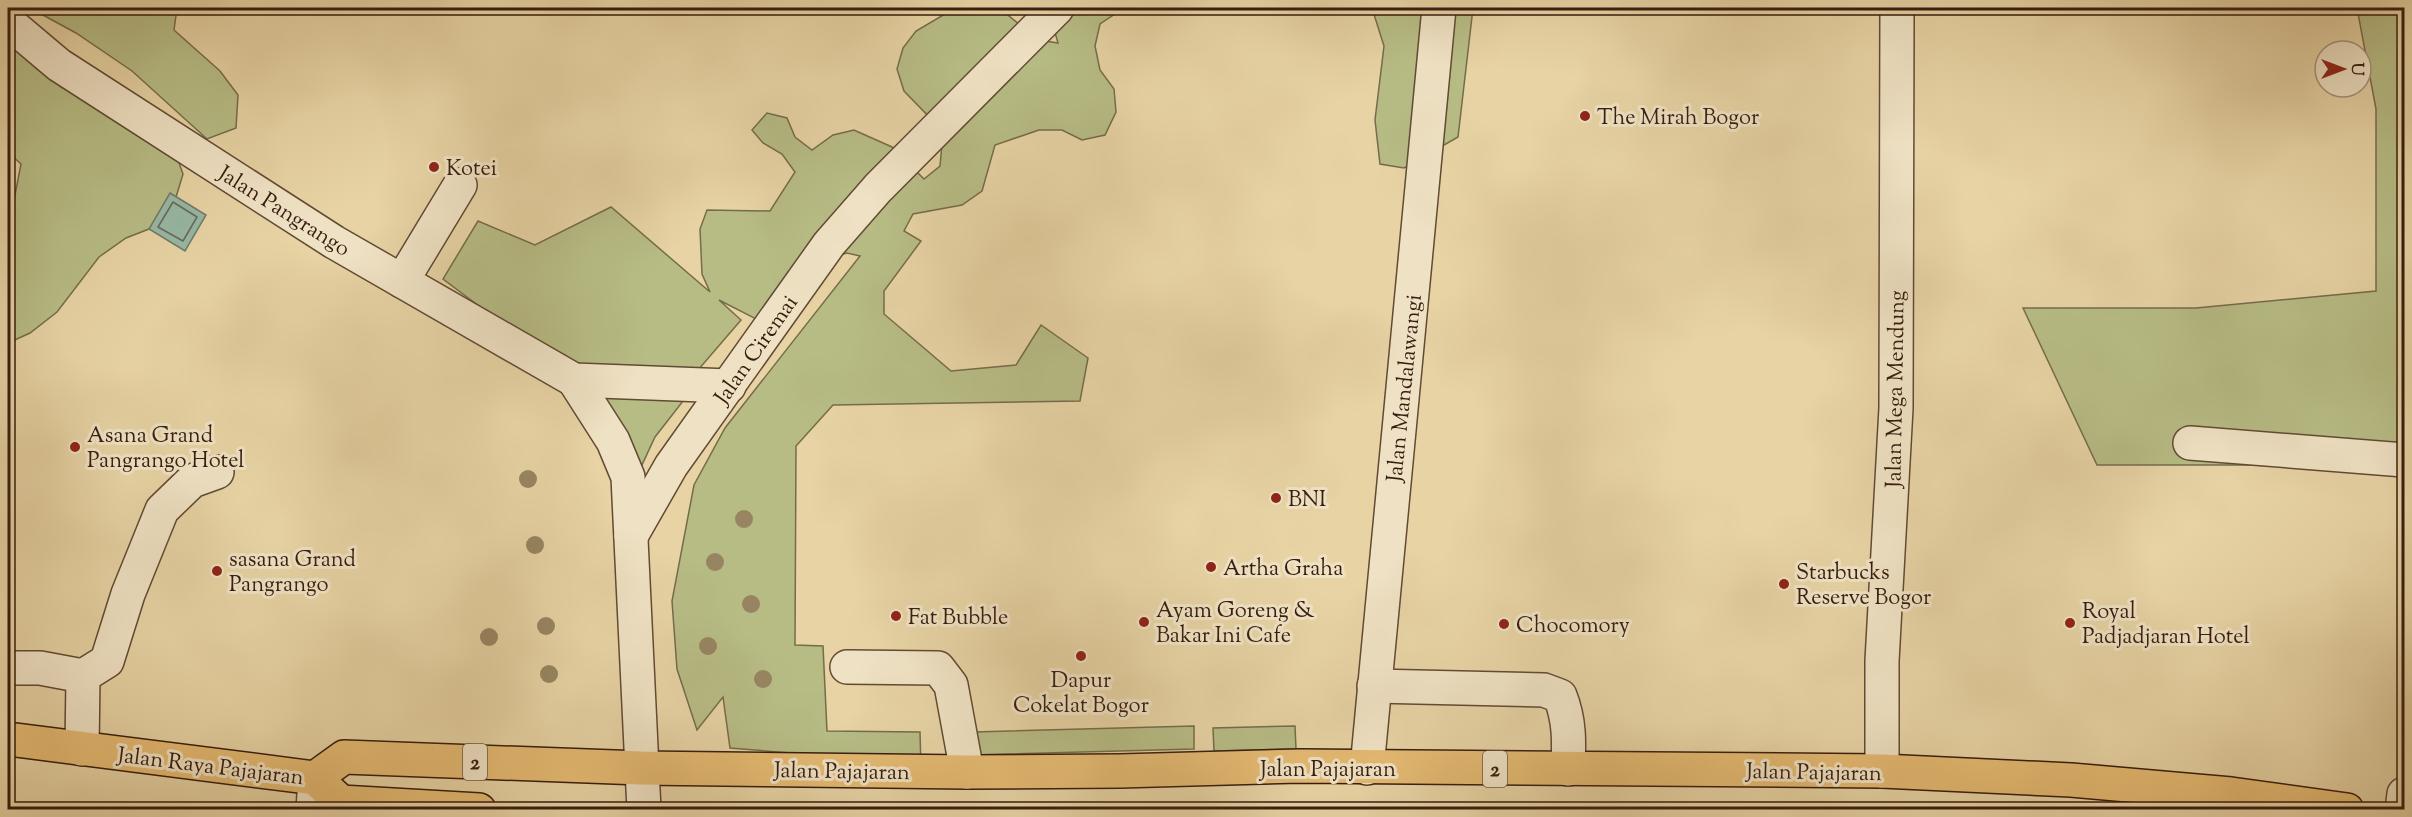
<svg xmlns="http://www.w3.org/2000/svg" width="2412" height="817" font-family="'Sorts Mill Goudy',serif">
<rect width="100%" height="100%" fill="#e7d3a4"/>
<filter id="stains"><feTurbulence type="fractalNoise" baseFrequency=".00333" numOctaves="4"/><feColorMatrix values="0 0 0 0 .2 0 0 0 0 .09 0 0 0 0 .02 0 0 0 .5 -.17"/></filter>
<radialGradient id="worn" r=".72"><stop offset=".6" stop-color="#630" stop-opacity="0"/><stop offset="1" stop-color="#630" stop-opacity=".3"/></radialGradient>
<g fill="#b7bc85" stroke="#766c4a" stroke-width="1.5">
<polygon points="30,8 177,8 174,30 220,71 238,95 236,128 207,139 132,71 76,33"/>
<polygon points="955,8 999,8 1039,40 1058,43 1048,8 1124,8 1100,24 1095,46 1100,70 1114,89 1116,112 1105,135 1082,140 1062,130 1039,130 995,145 982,191 962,205 913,214 904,231 921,241 884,291 884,314 951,371 1016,365 1041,325 1088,358 1080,401 833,405 796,446 795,645 823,646 827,731 920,732 921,769 809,760 790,753 730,748 723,697 697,730 677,669 672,601 694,485 725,428 860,256 847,253 823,260 764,323 719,300 741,320 698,370 569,366 479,306 443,279 478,221 535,245 611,207 710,292 702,274 700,229 707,210 770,211 795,172 782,154 763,143 752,130 767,113 787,118 795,137 812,150 833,135 854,130 892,147 924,179 940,166 942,144 935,123 904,91 897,69 903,48 916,31"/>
<polygon points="1372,8 1473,8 1458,137 1404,168 1380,164 1375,120 1384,46"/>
<polygon points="2357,8 2404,8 2404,473 2253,465 2097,465 2023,308 2196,308 2376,291 2376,109"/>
<polygon points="8,43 37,69 63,88 122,111 173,146 183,174 173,207 149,229 126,238 99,257 57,312 30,333 8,343 8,201 15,195 21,164 8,152"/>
<polygon points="597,389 687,396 655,437 634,482"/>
<polygon points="1194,726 1194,749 974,755 974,732"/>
<polygon points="1295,726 1296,749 1214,751 1213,728"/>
</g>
<polygon fill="#97b8a6" stroke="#707a6a" stroke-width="1.5" points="170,193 206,215 185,251 149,229"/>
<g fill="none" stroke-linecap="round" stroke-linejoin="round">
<polygon stroke="#666a5a" stroke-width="1.5" points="173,202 197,217 183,241 158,227"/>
<defs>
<g id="minor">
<polyline points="8,22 59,65 334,242 574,380 729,386"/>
<polyline points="402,281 460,185"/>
<polyline points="574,380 613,441 628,477 644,810"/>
<polyline points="2190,443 2404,460"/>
<polyline points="631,536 671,466 829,244 878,188 1057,8"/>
<polyline points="847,667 938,668 951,685 967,772"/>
<polyline points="8,668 40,668 83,676 82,749"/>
<polyline points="83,676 107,661 128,594 162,510 192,481 217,472"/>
<path d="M 1374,686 L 1544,690 L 1560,696 C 1570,721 1569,743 1568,769"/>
<polyline points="1367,768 1439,8"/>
<polyline points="1882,771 1882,661 1896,408 1897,8"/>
<polyline points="313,810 315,778"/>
<polyline points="2402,810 2404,794"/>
</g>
<g id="highway">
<polyline points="8,739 315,778 341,802 479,810"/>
<polyline points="315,778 344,757 641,768 967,772 1120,771 1300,766 1882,771 2071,780 2231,794 2347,810"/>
</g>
</defs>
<use href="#minor" stroke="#624a34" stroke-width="36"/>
<use href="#highway" stroke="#361d0f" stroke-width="36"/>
<use href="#minor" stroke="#efe2c4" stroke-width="33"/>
<use href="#highway" stroke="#e4ba72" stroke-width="33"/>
</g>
<g fill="#978562">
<circle cx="528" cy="479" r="9"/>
<circle cx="744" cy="519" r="9"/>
<circle cx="535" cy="545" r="9"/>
<circle cx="715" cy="562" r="9"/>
<circle cx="751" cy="604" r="9"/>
<circle cx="546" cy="626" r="9"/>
<circle cx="489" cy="637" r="9"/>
<circle cx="708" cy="646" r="9"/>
<circle cx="549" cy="674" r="9"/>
<circle cx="763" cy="679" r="9"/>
</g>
<g fill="#8f2418" stroke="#efe2c4" stroke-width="2">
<circle cx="1585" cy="116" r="6"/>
<circle cx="434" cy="167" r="6"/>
<circle cx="75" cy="447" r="6"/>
<circle cx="1276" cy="498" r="6"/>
<circle cx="1211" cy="567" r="6"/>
<circle cx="217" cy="571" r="6"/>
<circle cx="1784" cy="584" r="6"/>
<circle cx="896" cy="616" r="6"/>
<circle cx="1144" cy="622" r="6"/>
<circle cx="2070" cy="623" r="6"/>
<circle cx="1504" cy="624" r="6"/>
<circle cx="1081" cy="656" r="6"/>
</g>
<g text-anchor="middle" stroke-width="6" stroke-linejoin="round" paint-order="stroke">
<g fill="#efe2c4" stroke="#6e5845" stroke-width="1.5">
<rect x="463" y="744" width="24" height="36" rx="4.5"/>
<rect x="1483" y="751" width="24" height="36" rx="4.5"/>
</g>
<g font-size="21" font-weight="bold" fill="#361d0f">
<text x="475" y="769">2</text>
<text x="1495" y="776">2</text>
</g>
<g font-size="22" fill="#361d0f" stroke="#efe2c4" text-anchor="start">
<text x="1597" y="124">The Mirah Bogor</text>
<text x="446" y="175">Kotei</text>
<text x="87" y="442">Asana Grand<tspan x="87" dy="25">Pangrango Hotel</tspan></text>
<text x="1288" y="506">BNI</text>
<text x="229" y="566">sasana Grand<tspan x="229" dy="25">Pangrango</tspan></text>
<text x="1223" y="575">Artha Graha</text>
<text x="1796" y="579">Starbucks<tspan x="1796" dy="25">Reserve Bogor</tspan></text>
<text x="1156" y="617">Ayam Goreng &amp;<tspan x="1156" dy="25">Bakar Ini Cafe</tspan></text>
<text x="2082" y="618">Royal<tspan x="2082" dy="25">Padjadjaran Hotel</tspan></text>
<text x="908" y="624">Fat Bubble</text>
<text x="1516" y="632">Chocomory</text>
<text x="1081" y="687" text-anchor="middle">Dapur<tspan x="1081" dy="25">Cokelat Bogor</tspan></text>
</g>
<g font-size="22" fill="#361d0f" stroke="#efe2c4">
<text transform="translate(285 210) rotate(32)" y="8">Jalan Pangrango</text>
<text transform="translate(755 349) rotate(-55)" y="8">Jalan Ciremai</text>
<text transform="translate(1403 388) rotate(-84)" y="8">Jalan Mandalawangi</text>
<text transform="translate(1894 389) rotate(-89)" y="8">Jalan Mega Mendung</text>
<text transform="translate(211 765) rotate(7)" y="8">Jalan Raya Pajajaran</text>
<text x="1328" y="776">Jalan Pajajaran</text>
<text transform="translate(842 770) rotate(1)" y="8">Jalan Pajajaran</text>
<text transform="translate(1814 771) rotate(1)" y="8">Jalan Pajajaran</text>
</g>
</g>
<rect width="2412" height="817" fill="none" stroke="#e7d3a4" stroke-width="30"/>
<rect x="9" y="9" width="2394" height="799" fill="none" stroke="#361d0f" stroke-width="3"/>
<rect x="15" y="15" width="2382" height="787" fill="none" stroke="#361d0f" stroke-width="1.5"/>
<g transform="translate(2343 69) rotate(90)"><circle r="28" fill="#efe2c4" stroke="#a5937c" stroke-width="1.5"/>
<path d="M0-4.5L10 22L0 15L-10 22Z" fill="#8f2418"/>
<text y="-9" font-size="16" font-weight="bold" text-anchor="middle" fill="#361d0f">U</text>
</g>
<rect width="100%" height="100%" filter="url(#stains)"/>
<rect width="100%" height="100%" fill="url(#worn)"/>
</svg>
